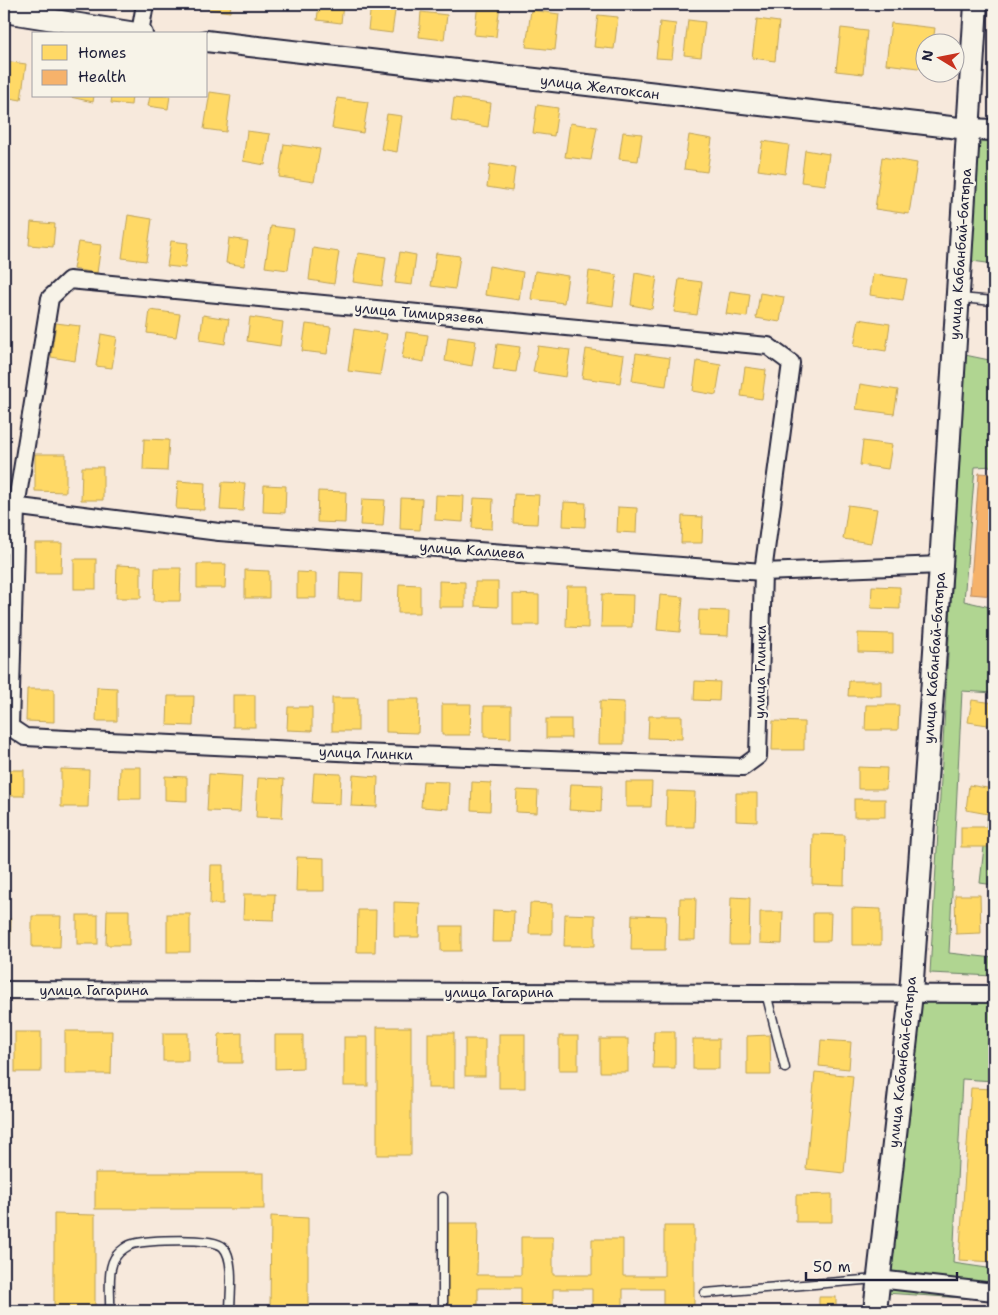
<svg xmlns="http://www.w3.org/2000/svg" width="998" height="1315" font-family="'Shantell Sans',sans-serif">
<rect width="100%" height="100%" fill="#f7e9dc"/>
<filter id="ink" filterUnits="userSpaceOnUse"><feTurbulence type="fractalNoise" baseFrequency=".02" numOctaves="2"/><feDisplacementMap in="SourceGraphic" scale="10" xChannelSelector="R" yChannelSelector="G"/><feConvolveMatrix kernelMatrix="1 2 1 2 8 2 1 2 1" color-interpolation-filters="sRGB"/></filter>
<g filter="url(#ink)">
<g fill="#b0d591" stroke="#697c66">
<polygon points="977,138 994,138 994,264 972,261"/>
<polygon points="965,355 994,361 994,466 975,467 964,601 994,608 994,693 962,691 949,953 994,958 994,976 930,973"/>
<polygon points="994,756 994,885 980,883"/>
<polygon points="916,1000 994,1000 994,1081 962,1079 953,1263 994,1269 994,1300 885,1293"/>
</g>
<g fill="#ffd966" stroke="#bda259">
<polygon points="163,4 189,4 188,7"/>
<polygon points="209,4 231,4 230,12 208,9"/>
<polygon points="319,4 343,4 341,23 317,20"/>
<polygon points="371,4 396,4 392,33 368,30"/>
<polygon points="478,4 500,4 496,37 474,35"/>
<polygon points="531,10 559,14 555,50 526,47"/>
<polygon points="421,12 447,15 444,40 419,37"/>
<polygon points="598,15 618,17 614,49 594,47"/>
<polygon points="757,19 779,22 775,61 752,58"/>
<polygon points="688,20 705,22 701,57 684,55"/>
<polygon points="660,22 676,24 672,59 656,58"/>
<polygon points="891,23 935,28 933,42 926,42 926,69 886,64"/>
<polygon points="841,28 867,31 863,74 836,71"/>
<polygon points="4,61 26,64 21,100 4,97"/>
<polygon points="210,92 231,95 226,132 204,129"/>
<polygon points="66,96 94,96 93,102"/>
<polygon points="112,96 132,96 131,105 111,103"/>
<polygon points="150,96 170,96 168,109 148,106"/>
<polygon points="337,98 368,102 363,133 332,128"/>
<polygon points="454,98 491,103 488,127 451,121"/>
<polygon points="537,105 558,108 554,136 533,133"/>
<polygon points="387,114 402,116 397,152 381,149"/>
<polygon points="570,123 597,127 591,160 565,157"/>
<polygon points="247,131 270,134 265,165 243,161"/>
<polygon points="623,132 642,134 638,161 619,159"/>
<polygon points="689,135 712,139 707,172 684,169"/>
<polygon points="763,141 789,145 785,174 758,170"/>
<polygon points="284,144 320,149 314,182 279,177"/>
<polygon points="805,150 829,154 825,185 801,182"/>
<polygon points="882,157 917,163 909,214 875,209"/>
<polygon points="490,164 515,168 512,191 487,187"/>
<polygon points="128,215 152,219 146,261 122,258"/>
<polygon points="31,222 55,224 53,247 29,245"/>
<polygon points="271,226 294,229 288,270 265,267"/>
<polygon points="229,238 248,241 244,266 226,263"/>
<polygon points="171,241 188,243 185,268 167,266"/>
<polygon points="78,242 101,245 97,273 73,269"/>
<polygon points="313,248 339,252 334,284 309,280"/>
<polygon points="400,252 416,255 412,285 395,283"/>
<polygon points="358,253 386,257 382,286 353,282"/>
<polygon points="436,253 460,256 455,289 431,286"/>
<polygon points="489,266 523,272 519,300 485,295"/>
<polygon points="535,271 568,276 564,303 531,299"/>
<polygon points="589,271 617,275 613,306 585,302"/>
<polygon points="635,273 657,277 652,309 631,305"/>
<polygon points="873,274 907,279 903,300 870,295"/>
<polygon points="679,279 702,282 697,315 674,312"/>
<polygon points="730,291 750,294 747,317 726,314"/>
<polygon points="760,293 784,297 780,322 756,318"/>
<polygon points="150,310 180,314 176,337 147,333"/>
<polygon points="203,315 229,319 225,344 200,340"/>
<polygon points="250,317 283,322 280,346 247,341"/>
<polygon points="859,319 890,324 886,351 854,346"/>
<polygon points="56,323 80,326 75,361 51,357"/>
<polygon points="306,324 331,327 327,354 302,351"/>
<polygon points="354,329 387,334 380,375 348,371"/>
<polygon points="406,332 428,335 424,362 402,358"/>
<polygon points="101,334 117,337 112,368 96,366"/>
<polygon points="448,337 476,341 472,366 445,361"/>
<polygon points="497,344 520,347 516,372 493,369"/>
<polygon points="538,346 570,350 566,377 533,372"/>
<polygon points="586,349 624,355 620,383 582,378"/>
<polygon points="636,353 670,358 666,386 632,381"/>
<polygon points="697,361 721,365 716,395 693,391"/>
<polygon points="745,367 766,370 762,399 741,396"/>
<polygon points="860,384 898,390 894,414 856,409"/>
<polygon points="144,439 169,440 167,471 143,470"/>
<polygon points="863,441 892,445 888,469 860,465"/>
<polygon points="35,454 66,454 66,492 35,491"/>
<polygon points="82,467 103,467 103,500 81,500"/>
<polygon points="178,481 205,483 204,510 176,509"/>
<polygon points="222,482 245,483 243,511 220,510"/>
<polygon points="264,485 286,486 285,513 263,512"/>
<polygon points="318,491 346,492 345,523 317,522"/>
<polygon points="514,494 539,495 537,524 513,523"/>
<polygon points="436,495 464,496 463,522 435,520"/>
<polygon points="401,498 422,499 420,530 400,529"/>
<polygon points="474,498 493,499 492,529 472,528"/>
<polygon points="362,499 385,500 383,526 360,525"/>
<polygon points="564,502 586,503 585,527 563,526"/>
<polygon points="848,505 877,509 871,543 843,539"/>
<polygon points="618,507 637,508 636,533 617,532"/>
<polygon points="682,516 703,517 702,543 681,543"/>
<polygon points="35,543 62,543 61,573 35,573"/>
<rect x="74" y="559" width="22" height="30"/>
<polygon points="197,564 226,564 225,588 197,588"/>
<polygon points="117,565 141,566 141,598 116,598"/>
<polygon points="155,568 181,568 180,601 154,601"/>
<polygon points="245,570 269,571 269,598 245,598"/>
<polygon points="297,572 316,573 316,598 297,598"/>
<polygon points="340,572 363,573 362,600 339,600"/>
<polygon points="439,581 465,582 465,607 439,607"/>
<polygon points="475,582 498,582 498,607 475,606"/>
<polygon points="399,584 420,585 420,613 398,613"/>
<polygon points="567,586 588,586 588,628 566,627"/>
<polygon points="872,586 900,587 900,609 871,608"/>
<polygon points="513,594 539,595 539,625 513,625"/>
<polygon points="602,594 633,595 632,627 601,627"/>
<polygon points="660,595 683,597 680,632 657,630"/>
<polygon points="699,610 729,611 728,636 698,635"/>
<polygon points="858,633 893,634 893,653 858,652"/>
<polygon points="695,681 720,682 719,701 694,700"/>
<polygon points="849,681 881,681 881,696 848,696"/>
<polygon points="97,687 117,688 117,721 96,721"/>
<polygon points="27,689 54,689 54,722 26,721"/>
<rect x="233" y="695" width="22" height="32"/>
<polygon points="168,696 194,696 193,726 167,725"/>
<rect x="332" y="698" width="26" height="33"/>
<polygon points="386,699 419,699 418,733 386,732"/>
<polygon points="972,700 994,703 994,726 968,722"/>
<polygon points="600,701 624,702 624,744 599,744"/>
<polygon points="442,704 471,704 470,735 442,735"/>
<polygon points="866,705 899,705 898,730 865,730"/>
<polygon points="484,706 511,706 511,738 484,737"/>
<polygon points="288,707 312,707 312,731 287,730"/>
<polygon points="649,716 682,716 682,739 648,738"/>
<rect x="546" y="719" width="25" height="19"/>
<polygon points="773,721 804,722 804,750 772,750"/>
<polygon points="120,767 141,767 141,799 119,799"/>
<polygon points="858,767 887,768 886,789 858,789"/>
<polygon points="61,769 89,770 88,807 61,807"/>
<rect x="4" y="770" width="20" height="26"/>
<polygon points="314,773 341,774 340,804 312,803"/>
<polygon points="209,774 242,776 240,812 207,811"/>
<polygon points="353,775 378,777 377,807 351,806"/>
<polygon points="165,776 187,777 187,801 165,800"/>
<polygon points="258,778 284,779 282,818 256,817"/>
<polygon points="423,781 449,782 448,809 421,807"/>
<polygon points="472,782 491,783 490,811 471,810"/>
<polygon points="626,782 652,782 651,807 626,807"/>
<polygon points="571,784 602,785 601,812 569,810"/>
<polygon points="969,785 993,789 988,814 966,810"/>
<polygon points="517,790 538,791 537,813 516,812"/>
<polygon points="667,791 695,792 694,827 666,827"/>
<polygon points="736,793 757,793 757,822 736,821"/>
<rect x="854" y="799" width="31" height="18"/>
<rect x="961" y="827" width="29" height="20"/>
<polygon points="813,834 845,835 844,885 812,884"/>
<polygon points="297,857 324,858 324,891 296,891"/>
<polygon points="211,865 223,865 223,904 210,904"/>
<polygon points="244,894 275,894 274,920 243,919"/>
<polygon points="955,895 980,895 981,933 956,934"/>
<polygon points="731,897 750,898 749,945 730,945"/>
<polygon points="680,898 696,898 695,940 679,940"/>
<polygon points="394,902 420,903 419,937 394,937"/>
<polygon points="530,903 552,904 552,934 529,934"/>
<polygon points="852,908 881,909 881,945 852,945"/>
<polygon points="107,910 129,910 129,945 106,945"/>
<polygon points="358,910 376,910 375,952 357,952"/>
<polygon points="493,910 514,911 513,942 492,942"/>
<polygon points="760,912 783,912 782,944 760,943"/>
<polygon points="813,913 831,913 830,941 813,941"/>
<rect x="167" y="914" width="23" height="38"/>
<polygon points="565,914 595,915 595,946 564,946"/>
<rect x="77" y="915" width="21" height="29"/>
<polygon points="632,915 666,916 665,950 631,950"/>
<polygon points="32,916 61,916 60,947 32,947"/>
<polygon points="4,919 11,919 10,947 4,947"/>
<rect x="441" y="926" width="20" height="25"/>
<rect x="377" y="1027" width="34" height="128"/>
<polygon points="65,1031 112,1031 111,1074 65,1074"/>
<polygon points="654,1031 675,1031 675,1068 653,1068"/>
<rect x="15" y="1032" width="26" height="40"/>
<rect x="163" y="1033" width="25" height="28"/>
<polygon points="242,1033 242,1063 218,1063 219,1034"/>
<rect x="428" y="1033" width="26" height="55"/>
<rect x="499" y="1034" width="26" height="54"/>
<polygon points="275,1035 303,1035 303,1068 275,1069"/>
<polygon points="770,1035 771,1075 747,1075 747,1036"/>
<rect x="559" y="1036" width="19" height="34"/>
<rect x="344" y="1037" width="24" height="49"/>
<rect x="465" y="1039" width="20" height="37"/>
<rect x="600" y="1039" width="28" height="33"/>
<rect x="693" y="1039" width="26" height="30"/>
<polygon points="821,1040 851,1042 849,1069 819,1066"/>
<polygon points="815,1072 853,1076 844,1173 806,1169"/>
<polygon points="971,1088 994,1089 994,1262 959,1260"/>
<rect x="95" y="1173" width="169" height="36"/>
<polygon points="832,1194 832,1222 796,1222 796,1195"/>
<polygon points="54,1214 95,1215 95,1311 54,1311"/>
<polygon points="271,1216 308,1218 308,1311 270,1311"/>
<polygon points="448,1223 478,1223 477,1275 521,1275 521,1237 553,1237 553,1275 592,1275 592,1239 623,1239 623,1276 664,1276 664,1226 694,1226 694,1311 663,1311 663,1289 623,1289 623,1311 592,1311 592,1289 553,1289 553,1311 521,1311 521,1288 478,1288 478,1311 447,1311"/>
<rect x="819" y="1297" width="17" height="14"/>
</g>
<polygon fill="#f6b26b" stroke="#b6875d" points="979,473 994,474 994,596 970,594"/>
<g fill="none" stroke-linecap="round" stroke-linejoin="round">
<defs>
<g id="service">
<polyline points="960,298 994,301"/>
<polyline points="766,993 785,1068"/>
<polyline points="443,1197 443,1311"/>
<polyline points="705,1293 876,1279"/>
<path d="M 110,1311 C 111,1295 106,1267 117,1255 C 120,1251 128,1245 133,1244 C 148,1240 213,1237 223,1247 C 235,1259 230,1295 230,1311"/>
</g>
<g id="minor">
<polyline points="140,33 145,4"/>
<polygon points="69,280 768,346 791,363 763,572 758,756 743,767 359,753 25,737 10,727 16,507 50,298"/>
<polyline points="4,505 219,532 763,572 941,565"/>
<polyline points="4,990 994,994"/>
<polyline points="878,1279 994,1292"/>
</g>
<g id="tertiary">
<polyline points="4,12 142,34"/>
<polyline points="206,41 968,129 994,130"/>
</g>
<polyline id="secondary" points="875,1311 911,994 941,565 976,4"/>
</defs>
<use href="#service" stroke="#22223b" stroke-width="11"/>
<use href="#minor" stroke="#22223b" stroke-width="20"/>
<use href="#tertiary" stroke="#22223b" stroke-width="24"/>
<use href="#secondary" stroke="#22223b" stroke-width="26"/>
<use href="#service" stroke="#f7f3e8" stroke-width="8"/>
<use href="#minor" stroke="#f7f3e8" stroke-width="16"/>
<use href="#tertiary" stroke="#f7f3e8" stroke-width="20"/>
<use href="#secondary" stroke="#f7f3e8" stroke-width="22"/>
</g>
</g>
<g text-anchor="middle" stroke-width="5" stroke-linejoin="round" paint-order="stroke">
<g font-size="14" fill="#22223b" stroke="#f7f3e8">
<text transform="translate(600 87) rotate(7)" y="5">улица Желтоксан</text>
<text transform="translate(960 254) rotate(-86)" y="5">улица Кабанбай-батыра</text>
<text transform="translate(419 313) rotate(5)" y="5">улица Тимирязева</text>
<text transform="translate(472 550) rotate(4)" y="5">улица Калиева</text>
<text transform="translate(934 658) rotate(-86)" y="5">улица Кабанбай-батыра</text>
<text transform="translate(760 672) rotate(-89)" y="5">улица Глинки</text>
<text transform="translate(366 753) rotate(2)" y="5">улица Глинки</text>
<text x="94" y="995">улица Гагарина</text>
<text x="499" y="997">улица Гагарина</text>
<text transform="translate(902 1062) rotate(-84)" y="5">улица Кабанбай-батыра</text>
</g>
</g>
<rect width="998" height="1315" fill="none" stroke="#f7f3e8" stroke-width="20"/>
<rect x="10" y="10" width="978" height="1295" fill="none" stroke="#22223b" stroke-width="2" filter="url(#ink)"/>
<rect x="32" y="32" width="175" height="65" fill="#f7f3e8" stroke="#a29fa3"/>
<rect x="42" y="45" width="25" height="15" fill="#ffd966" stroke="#a29fa3"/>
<text x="78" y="58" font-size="15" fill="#22223b">Homes</text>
<rect x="42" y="70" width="25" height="15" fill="#f6b26b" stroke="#a29fa3"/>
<text x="78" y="82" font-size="15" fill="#22223b">Health</text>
<g transform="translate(940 58) rotate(280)"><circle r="24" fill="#f7f3e8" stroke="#a29fa3"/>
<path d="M0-4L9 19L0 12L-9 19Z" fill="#c8321e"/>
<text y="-8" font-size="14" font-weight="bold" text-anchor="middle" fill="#22223b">N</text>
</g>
<path d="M806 1272v8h151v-8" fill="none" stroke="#22223b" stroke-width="2.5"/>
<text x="813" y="1272" font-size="15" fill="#22223b" stroke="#f7f3e8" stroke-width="4" paint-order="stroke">50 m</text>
</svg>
